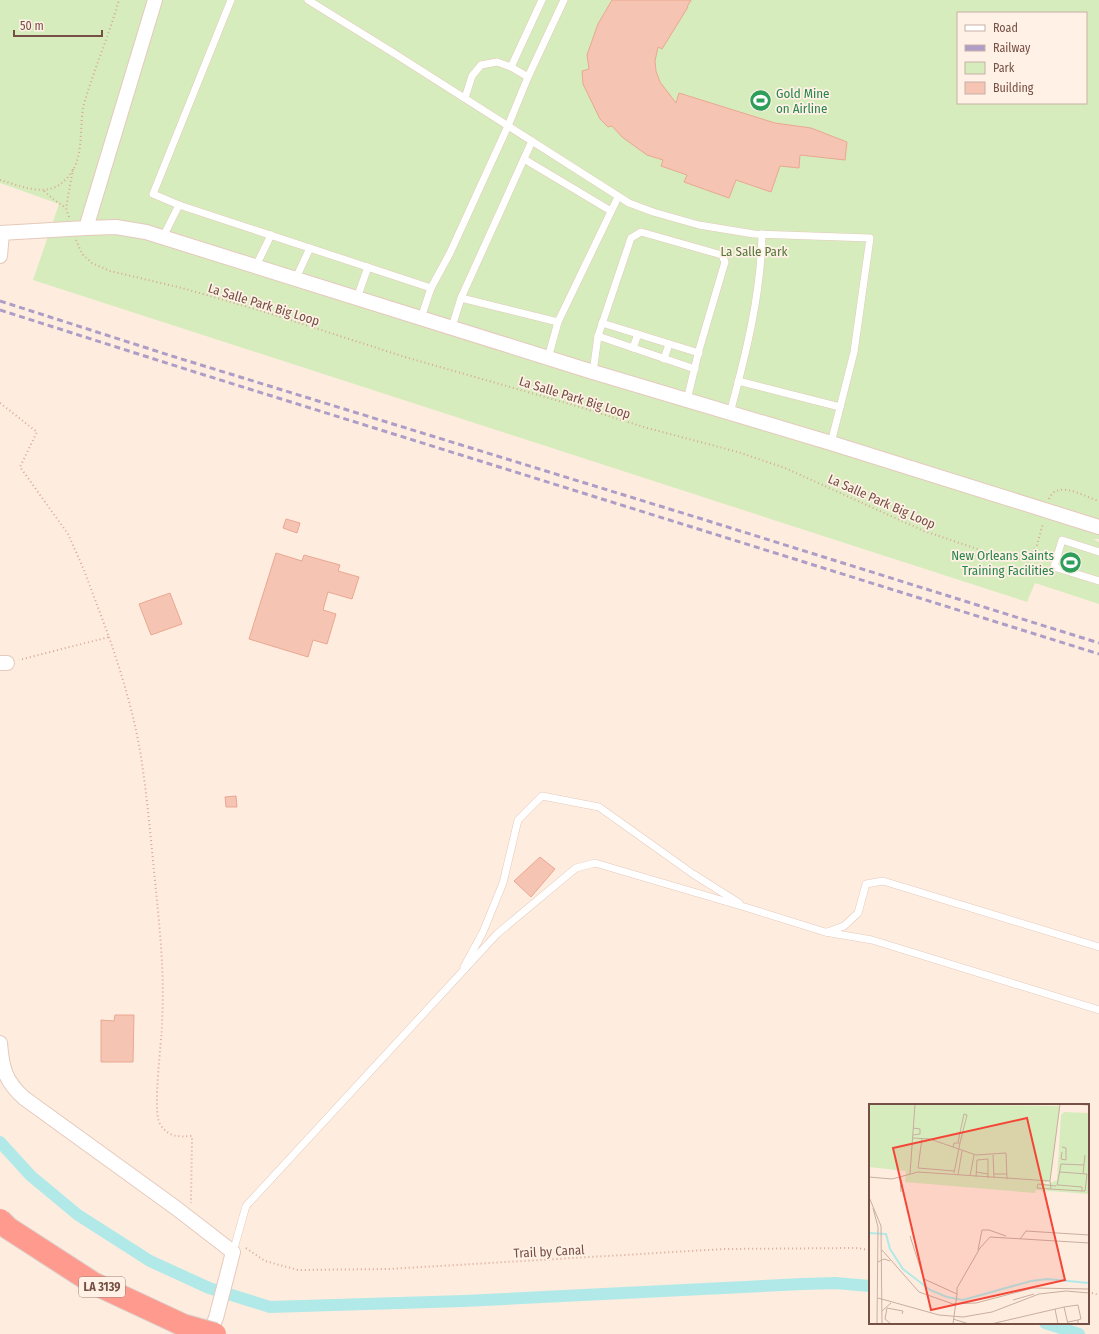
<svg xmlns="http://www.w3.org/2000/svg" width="1099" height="1334" font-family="'Fira Sans Condensed',sans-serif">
<rect width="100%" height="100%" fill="#feedde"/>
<path fill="#d6ecbc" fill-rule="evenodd" d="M 0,0 L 1099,0 L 1099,539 L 1093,539 L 1099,542 L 1099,604 L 1035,583 L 1027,602 L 33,280 L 59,204 L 0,183 ZM 958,13 L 1086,13 L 1086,103 L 958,103 Z"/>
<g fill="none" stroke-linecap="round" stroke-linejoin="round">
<g stroke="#b1e9e9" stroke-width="12">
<polyline points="0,1142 31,1176 78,1215 150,1261 209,1288 270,1307 464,1301 802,1284 835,1283 870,1286"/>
<polyline points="1045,1323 1079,1334"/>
</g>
</g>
<g fill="#f6c4b3" stroke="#eaa792">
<polygon points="612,0 691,0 687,7 688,7 662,49 658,47 655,61 656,71 660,82 676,103 679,93 775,123 811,128 847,142 845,160 800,155 799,168 780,166 771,192 736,180 729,198 684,182 687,175 661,166 663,160 647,155 622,137 612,126 608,127 600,119 583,84 582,71 589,69 587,55 598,24"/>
<polygon points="286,519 300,523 297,533 283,528"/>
<polygon points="276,553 302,561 304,555 340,565 338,571 359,577 352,599 328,592 323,610 336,614 327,644 313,640 308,657 249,639"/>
<polygon points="170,593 182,624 151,635 139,604"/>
<polygon points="236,796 237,807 226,807 225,797"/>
<polygon points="540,857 555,869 531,897 514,881"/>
<polygon points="115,1015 134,1015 133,1062 101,1062 101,1020 114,1021"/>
</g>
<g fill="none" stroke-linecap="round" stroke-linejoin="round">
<defs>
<g id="lane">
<polyline points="231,0 153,194 179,205 431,288"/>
<polyline points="308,0 392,52 629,203 653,212 699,225 754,234 870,238 854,352 831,443"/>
<polyline points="511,67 542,0"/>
<polyline points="465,98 472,76 481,65 497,62 511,67 528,77 564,0"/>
<polyline points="524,159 611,211"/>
<polyline points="163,237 179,205"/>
<polyline points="256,266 271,235"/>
<polyline points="296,278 310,248"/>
<polyline points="357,298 368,267"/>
<polyline points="461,298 558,322"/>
<polyline points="421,318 431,288 450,253 508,126 528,77"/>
<polyline points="602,323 699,353"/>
<polyline points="452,327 461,298 532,141"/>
<polyline points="598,336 695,369"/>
<polyline points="633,348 638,334"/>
<polyline points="548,358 558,322 618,197"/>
<polyline points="664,359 669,344"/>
<polyline points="593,372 598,336 631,238 641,232 722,255 725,262 699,350 687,400"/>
<polyline points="738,381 840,407"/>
<path d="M 730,413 C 746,354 761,294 762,234"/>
<polyline points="1099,552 1062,540 1054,567 1099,581"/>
<polyline points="827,932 844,926 858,913 866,884 883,881 1099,947"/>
<polyline points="464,967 483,932 503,883 518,820 542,796 599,807 693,874 739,903"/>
<polyline points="233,1252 246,1206 497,934 576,868 595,863 748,908 825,932 872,940 1099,1010"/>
</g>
<g id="street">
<polyline points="86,228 155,0"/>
<polyline points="0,233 86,228 116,227 146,232 593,372 831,443 1099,527"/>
<polyline points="0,256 2,233"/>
<polyline points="0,663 7,663"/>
<path d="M 0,1043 C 2,1068 5,1081 24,1098 L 176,1208 L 233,1252 L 216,1318 L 209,1334"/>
</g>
</defs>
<use href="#lane" stroke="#e5c9bc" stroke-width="8"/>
<use href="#street" stroke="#e5c9bc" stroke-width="16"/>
<g stroke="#daa797" stroke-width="2" stroke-dasharray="1 3" stroke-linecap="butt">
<path d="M 0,180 C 18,185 42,196 59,185 C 64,182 70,175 73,170 C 84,150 79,125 84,104 C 94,69 109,35 119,0"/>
<polyline points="44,191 53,199 66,208"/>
<polyline points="69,217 66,208 73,169"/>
<polyline points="76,240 82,254 92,263 110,271 182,288 262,311 405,357 573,405 647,428 738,452 785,468 924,531 998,556 1015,560 1029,557 1037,545 1043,523"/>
<polyline points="0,403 37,432 20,467 68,534 84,570 109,637 19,660"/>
<path d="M 1049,499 C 1057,479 1085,497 1099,501"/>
<path d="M 109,637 C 121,672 132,708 139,745 C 146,785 150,830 154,871 C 159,921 165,972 162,1022 C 162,1042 152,1111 160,1124 C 168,1137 178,1137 192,1136 L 191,1203"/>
<polyline points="246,1248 265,1261 298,1270 389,1269 724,1249 856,1248 870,1250"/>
<polyline points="1088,1292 1099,1295"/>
</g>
<use href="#lane" stroke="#fff" stroke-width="7"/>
<use href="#street" stroke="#fff" stroke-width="14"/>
<g stroke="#ad9dc7" stroke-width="3" stroke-dasharray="6 4" stroke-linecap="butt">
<polyline points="0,301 175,357 702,519 1099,643"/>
<polyline points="0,310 198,373 1099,654"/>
</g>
<defs>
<polyline id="highway-bridge" points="0,1220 8,1228 93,1283 183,1325 215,1334"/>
</defs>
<use href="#highway-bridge" stroke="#dbd1ce" stroke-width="24" stroke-linecap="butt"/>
<use href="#highway-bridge" stroke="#ff9b8e" stroke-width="22"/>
</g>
<defs>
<symbol id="stadium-disc" viewBox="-11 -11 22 22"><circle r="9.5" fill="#2e9e5b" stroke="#fff1e6"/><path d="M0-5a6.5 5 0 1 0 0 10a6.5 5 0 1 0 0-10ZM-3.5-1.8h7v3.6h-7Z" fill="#fff"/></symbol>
</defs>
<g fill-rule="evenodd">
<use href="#stadium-disc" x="748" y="88" width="25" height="25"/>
<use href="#stadium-disc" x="1058" y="550" width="25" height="25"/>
</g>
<g text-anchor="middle" stroke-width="3.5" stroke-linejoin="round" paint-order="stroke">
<rect fill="#fff1e6" stroke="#9f8075" stroke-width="1" x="79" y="1277" width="46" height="20" rx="3"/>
<g font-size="12" font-weight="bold" fill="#764f44">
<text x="102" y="1291">LA 3139</text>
</g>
<g font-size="13" fill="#27864d" stroke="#fff1e6" text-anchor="start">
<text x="776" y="98">Gold Mine<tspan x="776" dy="15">on Airline</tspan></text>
<text x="1054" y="560" text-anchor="end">New Orleans Saints<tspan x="1054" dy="15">Training Facilities</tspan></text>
</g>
<g font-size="13" fill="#547739" stroke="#fff1e6">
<text x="754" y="256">La Salle Park</text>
</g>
<g font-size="13" fill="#764f44" stroke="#fff1e6">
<text transform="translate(264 304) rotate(17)" y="5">La Salle Park Big Loop</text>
<text transform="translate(575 397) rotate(17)" y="5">La Salle Park Big Loop</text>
<text transform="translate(882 501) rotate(24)" y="5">La Salle Park Big Loop</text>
<text transform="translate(549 1251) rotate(-3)" y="5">Trail by Canal</text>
</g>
</g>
<g transform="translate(869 1104)">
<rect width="220" height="220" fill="#feedde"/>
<path d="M 0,0 L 191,2 L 181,77 L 174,79 L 179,80 L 188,76 L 192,11 L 195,8 L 220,9 L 220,90 L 167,86 L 166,89 L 36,78 L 37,67 L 0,63 Z" fill="#d6ecbc"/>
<path fill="none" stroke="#b1e9e9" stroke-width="2" d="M 0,129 L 17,130 L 21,145 L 34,165 L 61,186 L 78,193 L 94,196 L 162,177 L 178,175 L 220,179"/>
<path fill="none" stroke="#c8aea0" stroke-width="1" d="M 202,0 L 220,1M 44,31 L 51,30 L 51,25 L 44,24M 44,34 L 61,35 L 107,51 L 137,49 L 138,75M 53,34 L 49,64 L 85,67M 84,43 L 85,39 L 91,39 L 98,11 L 95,10 L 89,38M 193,48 L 192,55 L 197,56 L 197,44 L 193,43M 124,51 L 125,74M 107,68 L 119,70M 191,68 L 218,70 L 216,87 L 213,87M 85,69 L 91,39M 41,70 L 46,0M 125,70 L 138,70M 214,70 L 216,51M 89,71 L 93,47M 101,72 L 105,51M 0,73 L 23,75 L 49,68 L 181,77 L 191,0M 31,73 L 32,88M 107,73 L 108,56 L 119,55 L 119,74M 181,77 L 182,85 L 213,87 L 213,83 L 189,81M 188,82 L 192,60 L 215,61M 182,85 L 168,84 L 169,80 L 187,82M 0,93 L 12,122 L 13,220M 4,104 L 9,123 L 8,220M 41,132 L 55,175 L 88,190 L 84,220M 151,135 L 157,127 L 220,131M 13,146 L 50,188 L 84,200 L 107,199 L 164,184 L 220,185M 109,146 L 113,126 L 120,126 L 137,132M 9,158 L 15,155 L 21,157M 88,190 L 88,184 L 111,144 L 121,133 L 220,139M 9,194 L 70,211 L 94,213 L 123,208 L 170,190 L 197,187 L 220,189M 144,196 L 165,190M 195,203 L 209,201 L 212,215 L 209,216M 186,205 L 189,220M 13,207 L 22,199M 84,215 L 100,220M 199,218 L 209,216 L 209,220M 22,220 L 16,215 L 18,204 L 34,207 L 33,210M 122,220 L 195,203 L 199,220"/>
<path fill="#f44637" fill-opacity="0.15" stroke="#f44637" stroke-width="2" d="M 158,14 L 196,176 L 62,206 L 24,44 Z"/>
<rect width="220" height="220" fill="none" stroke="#764f44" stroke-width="2"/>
</g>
<rect x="957" y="12" width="130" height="92" fill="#fff1e6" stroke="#c8b0a5"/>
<rect x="965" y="25" width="20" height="6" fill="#ffffff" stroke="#c8b0a5"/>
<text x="993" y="32" font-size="12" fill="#764f44">Road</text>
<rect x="965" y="45" width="20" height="6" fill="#ad9dc7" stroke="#c8b0a5"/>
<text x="993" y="52" font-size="12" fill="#764f44">Railway</text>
<rect x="965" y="62" width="20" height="12" fill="#d6ecbc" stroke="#c8b0a5"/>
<text x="993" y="72" font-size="12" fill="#764f44">Park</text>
<rect x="965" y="82" width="20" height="12" fill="#f6c4b3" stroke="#c8b0a5"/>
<text x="993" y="92" font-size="12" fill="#764f44">Building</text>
<path d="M14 30v6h88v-6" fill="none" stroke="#764f44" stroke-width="2"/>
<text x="20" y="30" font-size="12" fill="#764f44" stroke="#fff1e6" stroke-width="3" paint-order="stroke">50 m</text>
</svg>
